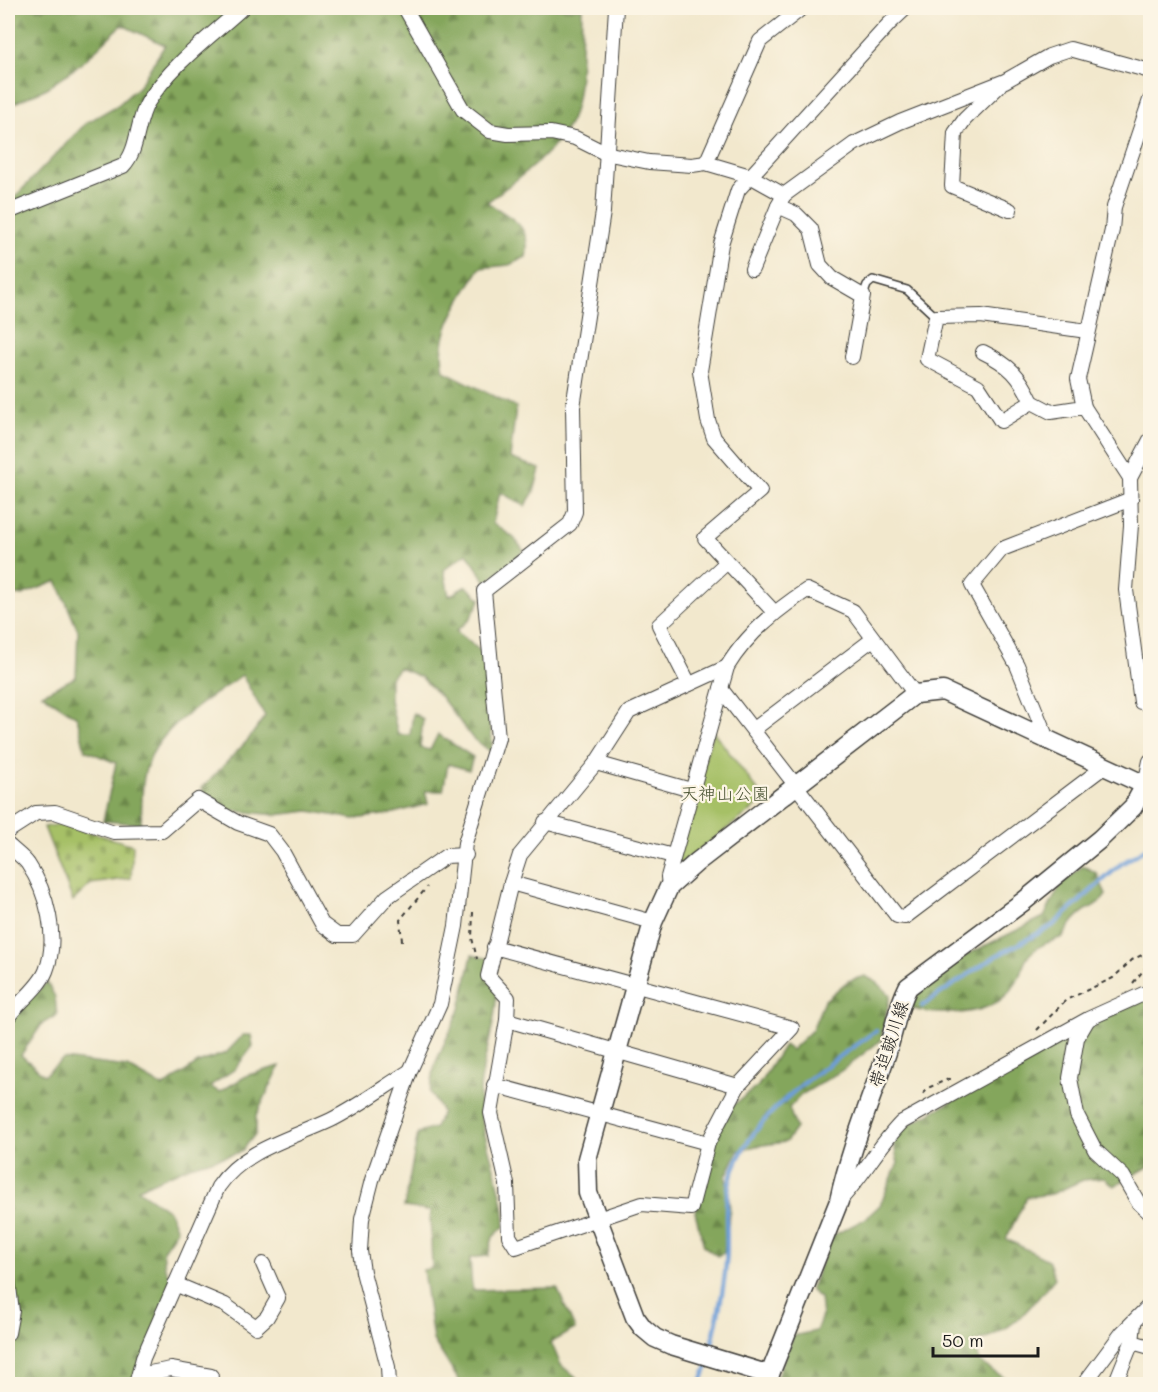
<svg xmlns="http://www.w3.org/2000/svg" width="1158" height="1392" font-family="Mali,'Klee One',sans-serif">
<defs>
<pattern id="forest-firs" width="22" height="20" patternUnits="userSpaceOnUse" patternTransform="scale(1.5)"><rect width="22" height="20" fill="#84a65b"/><path d="M5 1l3.5 6h-7zM16 11l3.5 6h-7z" fill="#6b864a"/></pattern>
<pattern id="cemetery-stones" width="16" height="16" patternUnits="userSpaceOnUse" patternTransform="scale(1.5)"><rect width="16" height="16" fill="#a6c066"/><path d="M2 7V4a2 2 0 0 1 4 0v3zM10 15v-3a2 2 0 0 1 4 0v3z" fill="#8ea458"/></pattern>
</defs>
<rect width="100%" height="100%" fill="#fcf5e5"/>
<filter id="ink" filterUnits="userSpaceOnUse"><feTurbulence type="fractalNoise" baseFrequency=".0167" numOctaves="2"/><feDisplacementMap in="SourceGraphic" scale="12" xChannelSelector="R" yChannelSelector="G"/><feConvolveMatrix kernelMatrix="1 2 1 2 8 2 1 2 1" color-interpolation-filters="sRGB"/></filter>
<filter id="wash" filterUnits="userSpaceOnUse"><feTurbulence type="fractalNoise" baseFrequency=".008" numOctaves="4" result="noise"/><feDisplacementMap in="SourceGraphic" scale="24" xChannelSelector="R" yChannelSelector="G"/><feGaussianBlur stdDeviation="1.35" result="paint"/><feColorMatrix in="noise" values="0 0 0 0 0 0 0 0 0 0 0 0 0 0 0 0 0 1.4 0 .05"/><feComposite in="paint" operator="in"/></filter>
<g filter="url(#wash)">
<rect width="100%" height="100%" fill="#f2e8cd"/>
<g fill="url(#forest-firs)" stroke="#50613c" stroke-width="1.5">
<path d="M 8,8 L 582,8 C 581,39 583,88 572,118 C 559,150 514,182 487,202 C 509,217 533,225 526,257 L 509,265 L 480,268 C 461,300 435,332 444,371 L 516,407 L 510,458 L 540,469 L 534,492 L 525,506 L 500,492 L 493,523 L 514,538 L 524,551 L 486,582 L 467,553 L 444,570 L 449,596 L 466,586 L 481,599 L 469,620 L 456,631 L 484,654 L 493,753 L 473,739 L 441,697 L 421,677 L 399,668 L 390,678 L 390,700 L 398,735 L 410,735 L 413,713 L 423,719 L 420,748 L 430,750 L 438,734 L 473,757 L 469,770 L 448,764 L 443,791 L 425,791 L 428,804 L 390,814 L 354,819 L 309,811 L 276,815 L 217,809 L 201,789 L 248,740 L 265,716 L 242,675 C 207,701 157,726 145,772 C 141,788 142,808 141,824 L 103,821 L 116,763 L 85,750 L 77,717 L 42,694 L 76,677 L 78,631 L 57,581 L 22,595 L 8,596 L 8,452 L 14,443 L 8,418 L 8,204 L 86,123 L 118,105 L 139,86 L 165,45 L 122,25 L 81,64 L 47,88 L 8,106 Z"/>
<path d="M 1083,866 L 1097,873 L 1106,895 C 1100,904 1095,905 1086,910 C 1076,916 1069,926 1063,937 C 1051,941 1039,945 1030,954 C 1022,963 1022,974 1016,983 C 1002,1006 977,1013 951,1013 C 936,1013 924,1014 910,1007 L 920,991 L 940,973 L 968,954 L 1044,917 L 1061,884 Z"/>
<path d="M 472,955 L 490,959 C 491,972 497,987 496,1000 C 495,1030 481,1062 480,1091 C 478,1137 504,1180 505,1226 L 493,1237 L 488,1256 L 470,1258 L 472,1290 L 557,1288 L 575,1329 L 551,1342 L 561,1365 L 583,1384 L 461,1384 L 433,1340 L 423,1270 L 432,1268 L 430,1211 L 404,1207 L 418,1133 L 435,1128 L 442,1112 L 430,1092 L 435,1064 L 460,1009 Z"/>
<polygon points="865,976 878,983 890,995 881,1040 841,1071 801,1095 789,1108 796,1128 786,1142 756,1146 738,1151 726,1176 730,1210 724,1253 717,1256 704,1246 695,1212 711,1145 732,1106 758,1086 784,1045 791,1050 812,1030 824,1001 848,981"/>
<polygon points="47,982 55,997 57,1015 42,1024 21,1055 44,1075 63,1059 127,1067 163,1087 198,1063 226,1053 243,1035 251,1035 253,1046 235,1069 210,1086 219,1092 248,1075 280,1066 256,1116 256,1133 241,1152 190,1166 137,1189 169,1211 177,1230 163,1250 165,1268 178,1293 162,1321 142,1384 8,1384 8,1348 17,1319 8,1261 8,1022"/>
<path d="M 1142,1000 L 1150,1000 L 1150,1166 L 1114,1186 L 1104,1178 L 1083,1180 L 1052,1194 L 1027,1197 L 1006,1239 L 1048,1260 L 1055,1278 C 1028,1310 1014,1331 972,1343 L 981,1363 L 1014,1384 L 774,1384 L 793,1336 L 816,1331 L 822,1316 L 820,1298 L 810,1290 L 832,1236 L 865,1219 L 880,1205 L 898,1163 L 893,1141 L 905,1127 L 1091,1024 Z"/>
</g>
<polygon fill="url(#cemetery-stones)" stroke="#616e41" stroke-width="1.5" points="63,824 133,845 131,878 91,884 73,901 44,827"/>
<polygon fill="#a6c066" stroke="#616e41" stroke-width="1.5" points="713,731 765,800 680,864 675,862"/>
<g fill="none" stroke-linecap="round" stroke-linejoin="round">
<g stroke="#6d9ed7" stroke-width="4.5">
<polyline points="922,1006 994,957 1052,926 1121,864 1150,846"/>
<path d="M 710,1353 C 716,1323 724,1293 726,1263 C 729,1234 722,1206 731,1177 C 750,1113 825,1067 876,1031"/>
<polyline points="700,1384 709,1361"/>
</g>
</g>
</g>
<g filter="url(#ink)">
<g fill="none" stroke-linecap="round" stroke-linejoin="round">
<defs>
<polyline id="service" points="863,296 867,285 873,280 907,290 936,317"/>
<g id="minor">
<polyline points="405,8 463,110 490,131 508,134 551,133 575,138 605,153 649,162 692,165 706,163 750,176 784,195 854,144 900,122 1005,81 1049,56 1070,49 1150,71"/>
<polyline points="999,86 965,119 955,133 952,186 1010,210"/>
<polyline points="1150,100 1114,207 1112,230 1078,379 1084,407 1130,478 1131,525 1126,590 1141,702 1150,703"/>
<polyline points="706,163 760,41 802,8"/>
<polyline points="784,195 778,206 796,214 811,229 820,265 832,278 863,296 852,357"/>
<path d="M 8,212 L 123,166 C 139,150 136,121 148,102 C 172,64 209,38 242,8"/>
<polyline points="752,269 778,206"/>
<path d="M 983,352 C 1010,365 1020,376 1032,402"/>
<polyline points="1084,407 1051,412 1032,402 1001,421 978,386 927,359 936,317 981,316 1087,331"/>
<polyline points="1130,478 1150,440"/>
<polyline points="774,612 705,538 760,491 714,438 708,420 700,371 721,244 738,190 889,24 906,8"/>
<polyline points="689,684 659,625 726,563"/>
<polyline points="721,689 897,916 905,917 1105,766"/>
<polyline points="753,730 873,639"/>
<polyline points="1047,739 1017,665 972,585 1002,549 1131,499"/>
<polyline points="596,763 691,790"/>
<polyline points="1145,785 1150,761"/>
<polyline points="545,822 673,856"/>
<polyline points="8,831 36,813 55,812 114,832 162,831 198,800 238,823 269,834 282,851 322,924 337,935 353,935 387,897 446,856 466,855"/>
<path d="M 8,845 C 14,851 23,857 28,864 C 47,892 59,938 46,971 C 39,988 19,1002 8,1017"/>
<polyline points="511,883 653,922"/>
<path d="M 669,887 L 668,877 L 727,667 C 746,635 776,610 807,590 L 853,611 L 915,694"/>
<polyline points="494,947 792,1028 738,1086 708,1143 691,1208 642,1204 516,1247 509,1236 507,1184 491,1113 507,1020 508,998 488,976 511,883 520,855 596,763 629,712 727,667"/>
<polyline points="507,1020 738,1086"/>
<polyline points="1087,1021 1077,1038 1070,1078 1077,1115 1095,1150 1123,1176 1138,1202 1150,1213"/>
<polyline points="494,1085 708,1143"/>
<path d="M 840,1200 C 863,1176 878,1146 902,1122 L 1088,1019 L 1150,991"/>
<polyline points="8,1279 12,1311 8,1333"/>
<polyline points="175,1284 225,1305 256,1327 267,1317 278,1298 263,1264"/>
<polyline points="1132,1342 1150,1347"/>
<polyline points="139,1375 171,1369 211,1376"/>
<path d="M 136,1384 L 143,1358 L 218,1187 C 244,1149 291,1139 331,1120 C 359,1106 384,1087 410,1071"/>
<polyline points="389,1384 388,1367 363,1272 360,1251 362,1219 372,1180 410,1071 440,1004 456,926 465,843 498,738 484,591 570,524 575,512 573,407 603,212 616,8"/>
<polyline points="1084,1384 1122,1333 1150,1305"/>
<polyline points="1115,1384 1132,1342 1134,1324"/>
</g>
<path id="tertiary" d="M 766,1384 L 839,1201 C 850,1150 870,1102 887,1052 C 894,1030 897,1009 908,987 L 1024,901 L 1100,839 L 1133,807 L 1145,785 L 943,691 L 915,694 L 697,862 L 669,887 L 653,922 L 587,1159 L 588,1193 L 635,1317 L 643,1328 L 655,1338 L 671,1345 L 770,1375"/>
</defs>
<use href="#service" stroke="#3c3b37" stroke-width="10"/>
<use href="#minor" stroke="#3c3b37" stroke-width="16"/>
<use href="#tertiary" stroke="#3c3b37" stroke-width="21"/>
<g stroke="#3c3b37" stroke-width="2" stroke-dasharray="4.5 4.5" stroke-linecap="butt">
<polyline points="473,912 472,938 477,959"/>
<polyline points="402,941 400,920 427,887"/>
<polyline points="1133,983 1150,962"/>
<polyline points="1037,1030 1066,1000 1113,978 1132,960 1150,951"/>
<polyline points="923,1094 930,1087 951,1078"/>
</g>
<use href="#service" stroke="#fff" stroke-width="7"/>
<use href="#minor" stroke="#fff" stroke-width="14"/>
<use href="#tertiary" stroke="#fff" stroke-width="18"/>
</g>
</g>
<g text-anchor="middle" stroke-width="4.5" stroke-linejoin="round" paint-order="stroke">
<g font-size="18" fill="#4c5536" stroke="#fcf5e5">
<text x="725" y="800">天神山公園</text>
</g>
<g font-size="18" fill="#1c1c1c" stroke="#fcf5e5">
<text transform="translate(889 1044) rotate(-72)" y="6">帯迫皷川線</text>
</g>
</g>
<rect width="1158" height="1392" fill="none" stroke="#fcf5e5" stroke-width="30"/>
<path d="M933 1347v9h105v-9" fill="none" stroke="#1c1c1c" stroke-width="3"/>
<text x="942" y="1347" font-size="18" fill="#1c1c1c" stroke="#fcf5e5" stroke-width="4.5" paint-order="stroke">50 m</text>
</svg>
